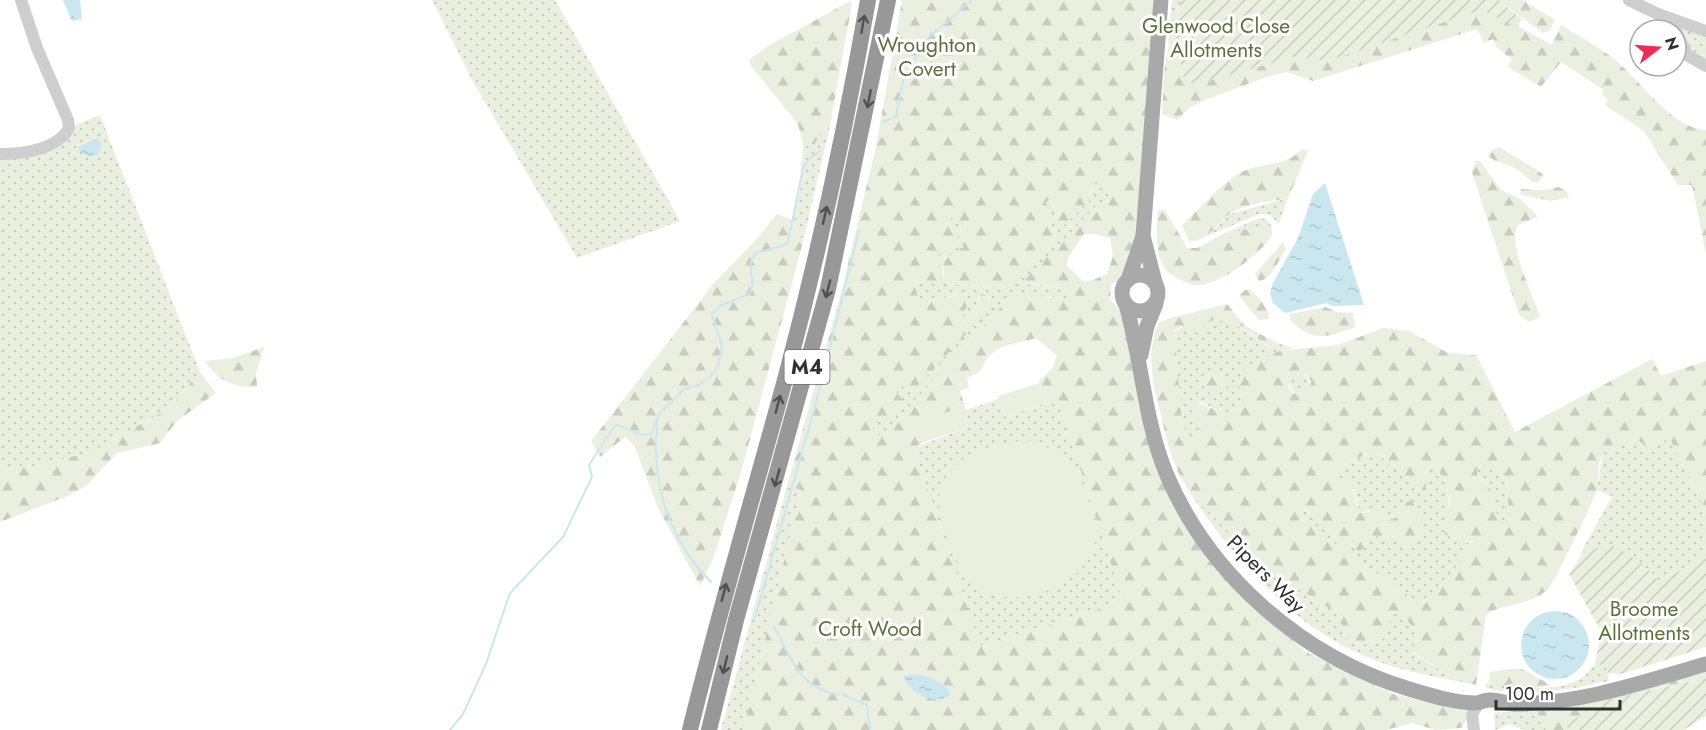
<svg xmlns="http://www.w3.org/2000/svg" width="1706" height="730" font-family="Jost,sans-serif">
<defs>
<pattern id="grass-dots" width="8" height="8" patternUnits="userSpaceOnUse" patternTransform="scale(1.5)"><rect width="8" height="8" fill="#eaefdf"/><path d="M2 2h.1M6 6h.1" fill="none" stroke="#c9cdc0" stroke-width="1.8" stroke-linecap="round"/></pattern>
<pattern id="forest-firs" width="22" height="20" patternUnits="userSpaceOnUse" patternTransform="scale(1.5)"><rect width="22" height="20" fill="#eaefdf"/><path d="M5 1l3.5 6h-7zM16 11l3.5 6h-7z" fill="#c9cdc0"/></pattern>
<pattern id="garden-furrows" width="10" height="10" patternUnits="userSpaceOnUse" patternTransform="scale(1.5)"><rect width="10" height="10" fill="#eaefdf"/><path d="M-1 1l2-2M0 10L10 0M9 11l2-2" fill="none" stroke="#c9cdc0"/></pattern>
<pattern id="water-ripples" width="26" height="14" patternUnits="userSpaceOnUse" patternTransform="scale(1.5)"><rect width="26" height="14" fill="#cae7f0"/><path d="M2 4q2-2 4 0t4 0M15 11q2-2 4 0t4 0" fill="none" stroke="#aec7ce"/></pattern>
</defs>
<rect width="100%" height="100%" fill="#fff"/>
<g fill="url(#grass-dots)">
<polygon points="432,0 555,0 680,221 577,258 472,80"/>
<polygon points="1172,0 1181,0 1174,33 1168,46"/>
<polygon points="1685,28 1706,34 1706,61 1692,55 1681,32"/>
<polygon points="100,115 200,372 169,408 94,451 37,466 0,468 0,158 73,132 76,125"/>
<polygon points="829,130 803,242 792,220 800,190 803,144 815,144 821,131"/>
<path d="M 1101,182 L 1108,191 L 1110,200 L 1098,204 L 1027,284 L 1065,288 L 1069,291 L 1065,299 L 1049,296 L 1008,299 L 883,435 L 878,435 L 873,429 L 874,423 L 880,419 L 897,393 L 894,390 L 896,385 L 901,385 L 909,391 L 914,390 L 990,298 L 986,295 L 979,296 L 975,308 L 959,327 L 958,324 L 967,307 L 964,294 L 927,300 L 917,297 L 913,288 L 916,283 C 940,277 934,270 940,252 L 956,246 L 956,232 L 949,227 L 951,217 L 959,220 L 963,247 L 955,254 L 945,257 L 942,267 L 944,282 L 952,285 L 1009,286 L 1055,237 L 1046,202 L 1048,200 C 1055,205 1056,211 1055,219 L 1061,228 L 1090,200 L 1091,184 Z"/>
<polygon points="1288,198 1279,224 1270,215 1259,214 1207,236 1230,214"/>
<polygon points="1259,218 1266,219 1272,226 1223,234"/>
<polygon points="1213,320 1230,321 1271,348 1277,343 1294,348 1279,351 1239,384 1243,406 1225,413 1198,401 1200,430 1197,436 1187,436 1182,422 1174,333 1183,326"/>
<circle cx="1300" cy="384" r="10"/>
<polygon points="999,399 1005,417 1058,399 1123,601 981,647 914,448 968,427 963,411"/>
<path d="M 1669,437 L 1706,510 L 1706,557 L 1658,581 C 1651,572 1643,566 1634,559 C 1613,544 1600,541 1579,556 L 1612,496 L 1597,490 L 1603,453 L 1640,439 Z"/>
<path d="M 1371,454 L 1381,455 L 1388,465 L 1397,467 L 1422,493 C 1426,484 1426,475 1430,466 L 1434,465 L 1446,484 L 1450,512 L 1465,543 L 1475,541 L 1437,594 L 1418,603 L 1298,517 L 1305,508 L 1307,513 L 1364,548 L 1369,537 C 1381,534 1397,540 1407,548 L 1416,504 L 1410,500 L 1398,517 L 1389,520 L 1381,507 L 1360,513 L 1354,489 L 1331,478 L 1349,460 Z"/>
<path d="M 1485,465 L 1495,473 L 1500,473 L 1508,485 L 1509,525 L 1499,527 C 1495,506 1493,489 1477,474 L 1478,467 Z"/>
<polygon points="787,486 801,490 743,730 721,730"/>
<path d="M 1192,496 L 1271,572 L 1337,613 L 1348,642 L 1373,644 L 1386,637 L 1391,611 L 1398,612 L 1418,632 L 1413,653 L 1452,678 L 1476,685 C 1439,677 1400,672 1365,656 C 1290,624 1237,562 1192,496 Z"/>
<path d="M 1595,664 L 1605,666 L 1609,673 L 1608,681 C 1570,689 1522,700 1485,687 L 1486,683 C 1514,687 1550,694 1578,680 C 1585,677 1590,669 1595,664 Z"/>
<polygon points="1539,709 1538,715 1546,730 1524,730 1510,724 1495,730 1494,713"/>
</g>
<g fill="url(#forest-firs)" fill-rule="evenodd">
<path d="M 902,0 L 1155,0 L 1143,186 L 1134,248 L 1123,279 L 1111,284 L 1110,299 L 1123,314 L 1139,407 L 1170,495 L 1225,578 L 1306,652 L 1393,694 L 1465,711 L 1467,719 L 1461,728 L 1436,730 L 1412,723 L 1386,730 L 743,730 L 801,490 L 787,486 L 842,289 L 876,147 ZM 1101,182 L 1108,191 L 1110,201 L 1098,204 L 1025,280 L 1026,283 L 1065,288 L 1069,292 L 1065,299 L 1025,293 L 1008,299 L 883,435 L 878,435 L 873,429 L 874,423 L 885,419 L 904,401 L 894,390 L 896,385 L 901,385 L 909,391 L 914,390 L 990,308 L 988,296 L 981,294 L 975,308 L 959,327 L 958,324 L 967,307 L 964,294 L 927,300 L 918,297 L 914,285 L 917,282 L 941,284 L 939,254 L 956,246 C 960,236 957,233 949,226 L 951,217 L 959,220 L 963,247 L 943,260 L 944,282 L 952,285 L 1010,286 L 1055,237 L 1046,202 L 1049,200 C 1058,207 1055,214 1055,224 L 1061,228 L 1090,200 L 1091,184 ZM 1084,234 L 1096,234 L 1110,238 L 1113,256 L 1107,274 L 1091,281 L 1083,281 L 1067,266 L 1068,258 ZM 1036,338 L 1057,355 L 1052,369 L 1039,381 L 1046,403 L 1058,400 L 1123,601 L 981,647 L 914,448 L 924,442 L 918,422 L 962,408 L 963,411 L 966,410 L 960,391 L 969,388 L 967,378 L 981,371 C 989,344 1012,345 1036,338 Z"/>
<path d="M 1471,0 L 1552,45 L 1561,25 C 1581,38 1606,50 1623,67 C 1643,86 1676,130 1706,130 L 1706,254 L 1692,185 L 1678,185 L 1644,131 L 1605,105 L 1608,100 L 1602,95 L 1604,90 L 1561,62 L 1541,87 L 1508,67 L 1512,59 L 1497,48 L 1493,39 L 1484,43 L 1477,29 L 1313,81 L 1287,72 L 1269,76 L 1205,100 L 1188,109 L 1177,120 L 1162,114 C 1164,87 1162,58 1174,33 L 1184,79 Z"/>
<polygon points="1498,0 1523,0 1555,20 1549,31 1543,33"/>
<polygon points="850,1 852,4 829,130 821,131 815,144 803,144 798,124 751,66 749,60 768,46"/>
<path d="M 1499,147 L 1540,172 L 1544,176 L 1537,183 C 1527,180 1521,170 1511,166 C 1503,162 1494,163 1488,155 L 1493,149 Z"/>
<path d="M 1302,149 L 1308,151 L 1288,198 C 1270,202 1244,203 1228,215 C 1215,225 1208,242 1189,241 L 1182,225 C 1199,209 1218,187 1238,174 C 1259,161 1284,169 1302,149 Z"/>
<path d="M 1475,161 L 1480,161 L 1501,190 L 1520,199 L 1536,214 L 1537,217 L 1518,225 C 1506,244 1534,296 1540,317 L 1529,322 L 1519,315 L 1472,173 Z"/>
<polygon points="1559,187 1567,192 1569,197 1550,201 1520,194 1521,189 1543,190"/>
<path d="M 1158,210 L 1165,210 L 1187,248 L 1197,248 L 1223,234 L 1268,225 L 1272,226 L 1272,235 C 1262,253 1219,286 1197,285 C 1190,285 1173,277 1168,272 C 1153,257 1157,228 1158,210 Z"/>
<polygon points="777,214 792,220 803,242 741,472 713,559 700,586 659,510 634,445 625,437 600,457 591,441 715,282 755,241"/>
<path d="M 1283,242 L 1286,249 C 1279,259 1271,280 1259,281 L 1255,274 Z"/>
<path d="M 1245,290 L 1250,290 C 1258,296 1270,310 1269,319 L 1259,320 L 1239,296 Z"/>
<path d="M 1227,304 L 1244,325 L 1277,343 L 1272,348 C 1252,336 1229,312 1205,323 L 1204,331 L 1195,334 L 1183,326 L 1174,330 L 1182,422 L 1187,436 L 1197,436 L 1200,430 L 1190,406 L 1192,401 L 1225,413 L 1243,406 L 1239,384 L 1244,369 L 1279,351 L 1338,345 L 1383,328 L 1409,331 L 1448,353 L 1476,355 L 1515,432 L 1652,359 L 1661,376 L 1706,361 L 1706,510 L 1669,437 L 1661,444 L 1646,448 L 1639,439 L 1603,453 C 1596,464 1600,477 1597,489 C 1594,500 1555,581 1548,589 C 1532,606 1495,605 1486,615 L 1476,685 L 1452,678 L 1413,652 L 1418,632 L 1398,612 L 1391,611 L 1386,637 L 1373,644 L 1348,642 L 1337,613 L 1271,572 L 1192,496 L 1178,472 L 1169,448 L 1153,383 L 1151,354 L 1155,331 L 1159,323 L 1170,318 ZM 1306,374 L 1311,381 L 1310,387 L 1294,394 L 1288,387 L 1292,378 ZM 1371,454 L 1381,455 L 1388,465 L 1397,467 L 1422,493 C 1429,485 1425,475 1430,466 L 1435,465 L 1446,484 L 1450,503 L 1445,534 L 1458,542 L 1474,541 L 1437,594 L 1419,603 L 1298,517 L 1305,509 L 1329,534 L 1359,551 L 1364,548 L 1369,537 C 1381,534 1397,541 1407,548 C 1427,540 1426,513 1411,500 L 1398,508 L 1398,517 L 1389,520 L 1381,507 L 1375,506 L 1370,512 L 1360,513 L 1350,482 L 1332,478 L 1349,460 ZM 1485,465 L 1495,473 L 1500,473 L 1508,485 L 1509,525 L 1499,526 L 1494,494 L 1477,474 L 1478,467 Z"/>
<path d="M 1326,307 L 1337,312 L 1353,313 L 1355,327 C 1327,338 1312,342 1290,320 L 1290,314 Z"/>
<path d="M 264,347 L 256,374 L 257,387 C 233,388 219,381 205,361 L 233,358 Z"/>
<polygon points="1212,371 1225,378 1228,385 1225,390 1213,394 1206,391 1202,379 1203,375"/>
<polygon points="200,372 216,393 177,421 160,443 117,453 86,486 65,497 0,522 0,468 37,466 94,451 169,408"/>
<polygon points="1508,669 1522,669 1551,685 1523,690 1489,683 1490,672"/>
<polygon points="1706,670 1706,678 1652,689 1568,723 1567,730 1546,730 1538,714 1539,709"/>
</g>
<g fill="url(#garden-furrows)">
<polygon points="1181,0 1498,0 1522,19 1517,28 1484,11 1475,12 1327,61 1297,56 1194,85 1184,79 1174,33"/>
<path d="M 1607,544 C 1626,550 1646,566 1659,581 L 1706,557 L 1706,647 L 1621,674 L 1609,673 L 1605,666 L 1595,664 L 1601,631 L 1569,574 L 1584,552 Z"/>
<polygon points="1706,678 1706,716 1684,730 1567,730 1568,723 1609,699"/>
</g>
<g fill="#eaefdf">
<polygon points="1040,383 1046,403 1005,417 998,396"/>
<polygon points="962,407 968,427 924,442 917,422"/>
<path d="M 1026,440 C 1053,446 1076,462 1085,490 C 1090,505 1098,523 1096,539 C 1088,587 1018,611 977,589 C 965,582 960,568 955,556 C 948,539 938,517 939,499 C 942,457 992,443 1026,440 Z"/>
</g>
<g fill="url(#water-ripples)">
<polygon points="63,0 80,0 82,19 72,21"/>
<polygon points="97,138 101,142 99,154 92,157 80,153 78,147"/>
<polygon points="1325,183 1364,305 1333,306 1326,303 1285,313 1273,303 1270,293 1273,283 1298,238 1313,194"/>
<circle cx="1555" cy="645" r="34"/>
<path d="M 907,675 C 922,673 938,679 949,690 L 949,696 C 933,705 911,694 904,678 Z"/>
</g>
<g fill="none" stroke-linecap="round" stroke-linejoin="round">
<g stroke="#cae7f0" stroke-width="2">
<polyline points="882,122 896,117 903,80 910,71 922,43 972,0"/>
<path d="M 711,582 C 676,547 657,501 656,452 C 655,440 658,427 658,415 L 684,389 L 698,385 L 709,378 L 718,366 L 722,346 L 712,314 L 720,306 L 749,294 C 758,281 744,267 756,253 L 785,245 L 788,242 L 803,168 L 810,158 L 820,151"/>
<polyline points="755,618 816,403 859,230"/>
<path d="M 774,627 C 793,659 797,687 839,695"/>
<polyline points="843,695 867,705 870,730"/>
<path d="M 450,730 L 463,714 L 486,664 L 510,593 L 563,537 L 592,477 L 589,465 L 615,425 C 630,426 636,438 652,434 L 657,418"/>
</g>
<g stroke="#cecece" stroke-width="12">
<polyline points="1629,0 1658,14 1706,31"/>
<polyline points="1676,31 1687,55 1706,66"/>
<path d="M 0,154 C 22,154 57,150 69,128 L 68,120 L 37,48 L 21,0"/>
<polyline points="1474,730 1472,714 1479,703"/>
</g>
<g stroke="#a9a9a9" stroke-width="15">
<polyline points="1143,236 1155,282"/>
<circle cx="1140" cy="293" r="18"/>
<polyline points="1128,280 1143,236 1161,0"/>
<path d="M 1126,305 C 1142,361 1144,419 1166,473 C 1209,576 1303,657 1409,689 C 1430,695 1454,703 1476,703 C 1480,703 1484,700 1489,700 C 1498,699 1506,704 1515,704 C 1580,704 1644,682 1706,664"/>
<polyline points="1141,355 1147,326 1156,304"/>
</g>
<g stroke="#989898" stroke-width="16">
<path d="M 690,730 C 719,611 754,494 786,376 C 819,252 846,126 868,0"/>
<polyline points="709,730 736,620 828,289 888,0"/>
</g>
</g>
<defs><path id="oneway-shaft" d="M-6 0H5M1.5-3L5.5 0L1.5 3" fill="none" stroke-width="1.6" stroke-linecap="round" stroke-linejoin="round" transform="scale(1.5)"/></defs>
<g stroke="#505050">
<use href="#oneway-shaft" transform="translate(863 24) rotate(-80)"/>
<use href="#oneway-shaft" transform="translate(869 99) rotate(101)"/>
<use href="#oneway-shaft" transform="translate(825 215) rotate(-77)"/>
<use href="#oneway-shaft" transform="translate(828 289) rotate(104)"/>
<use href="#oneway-shaft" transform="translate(778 404) rotate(-75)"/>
<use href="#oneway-shaft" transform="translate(777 478) rotate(106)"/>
<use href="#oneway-shaft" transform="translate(724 592) rotate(-75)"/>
<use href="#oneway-shaft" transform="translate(725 665) rotate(104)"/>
</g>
<g text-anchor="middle" stroke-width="6" stroke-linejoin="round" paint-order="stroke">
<rect fill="#fff" stroke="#6f6f6f" stroke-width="1.5" x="784.5" y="350" width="45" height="34" rx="4.5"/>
<g font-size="20" font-weight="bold" fill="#313131">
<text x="807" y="374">M4</text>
</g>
<g font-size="21" fill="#5c723a" stroke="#fff">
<text x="1216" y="33">Glenwood Close<tspan x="1216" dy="24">Allotments</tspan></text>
<text x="927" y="52">Wroughton<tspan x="927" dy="24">Covert</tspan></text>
<text x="1644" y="616">Broome<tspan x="1644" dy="24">Allotments</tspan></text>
<text x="870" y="636">Croft Wood</text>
</g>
<g font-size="21" fill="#313131" stroke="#fff">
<text transform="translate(1266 574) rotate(45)" y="7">Pipers Way</text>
</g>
</g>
<g transform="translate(1658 48) rotate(73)"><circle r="28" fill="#ffffff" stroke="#adadad" stroke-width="1.5"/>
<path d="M0-4.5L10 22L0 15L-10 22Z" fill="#f52753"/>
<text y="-9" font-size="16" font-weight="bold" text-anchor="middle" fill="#313131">N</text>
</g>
<path d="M1496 700v9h124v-9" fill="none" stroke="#313131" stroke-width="3"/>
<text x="1505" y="700" font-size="18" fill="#313131" stroke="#ffffff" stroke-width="4.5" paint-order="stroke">100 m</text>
</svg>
